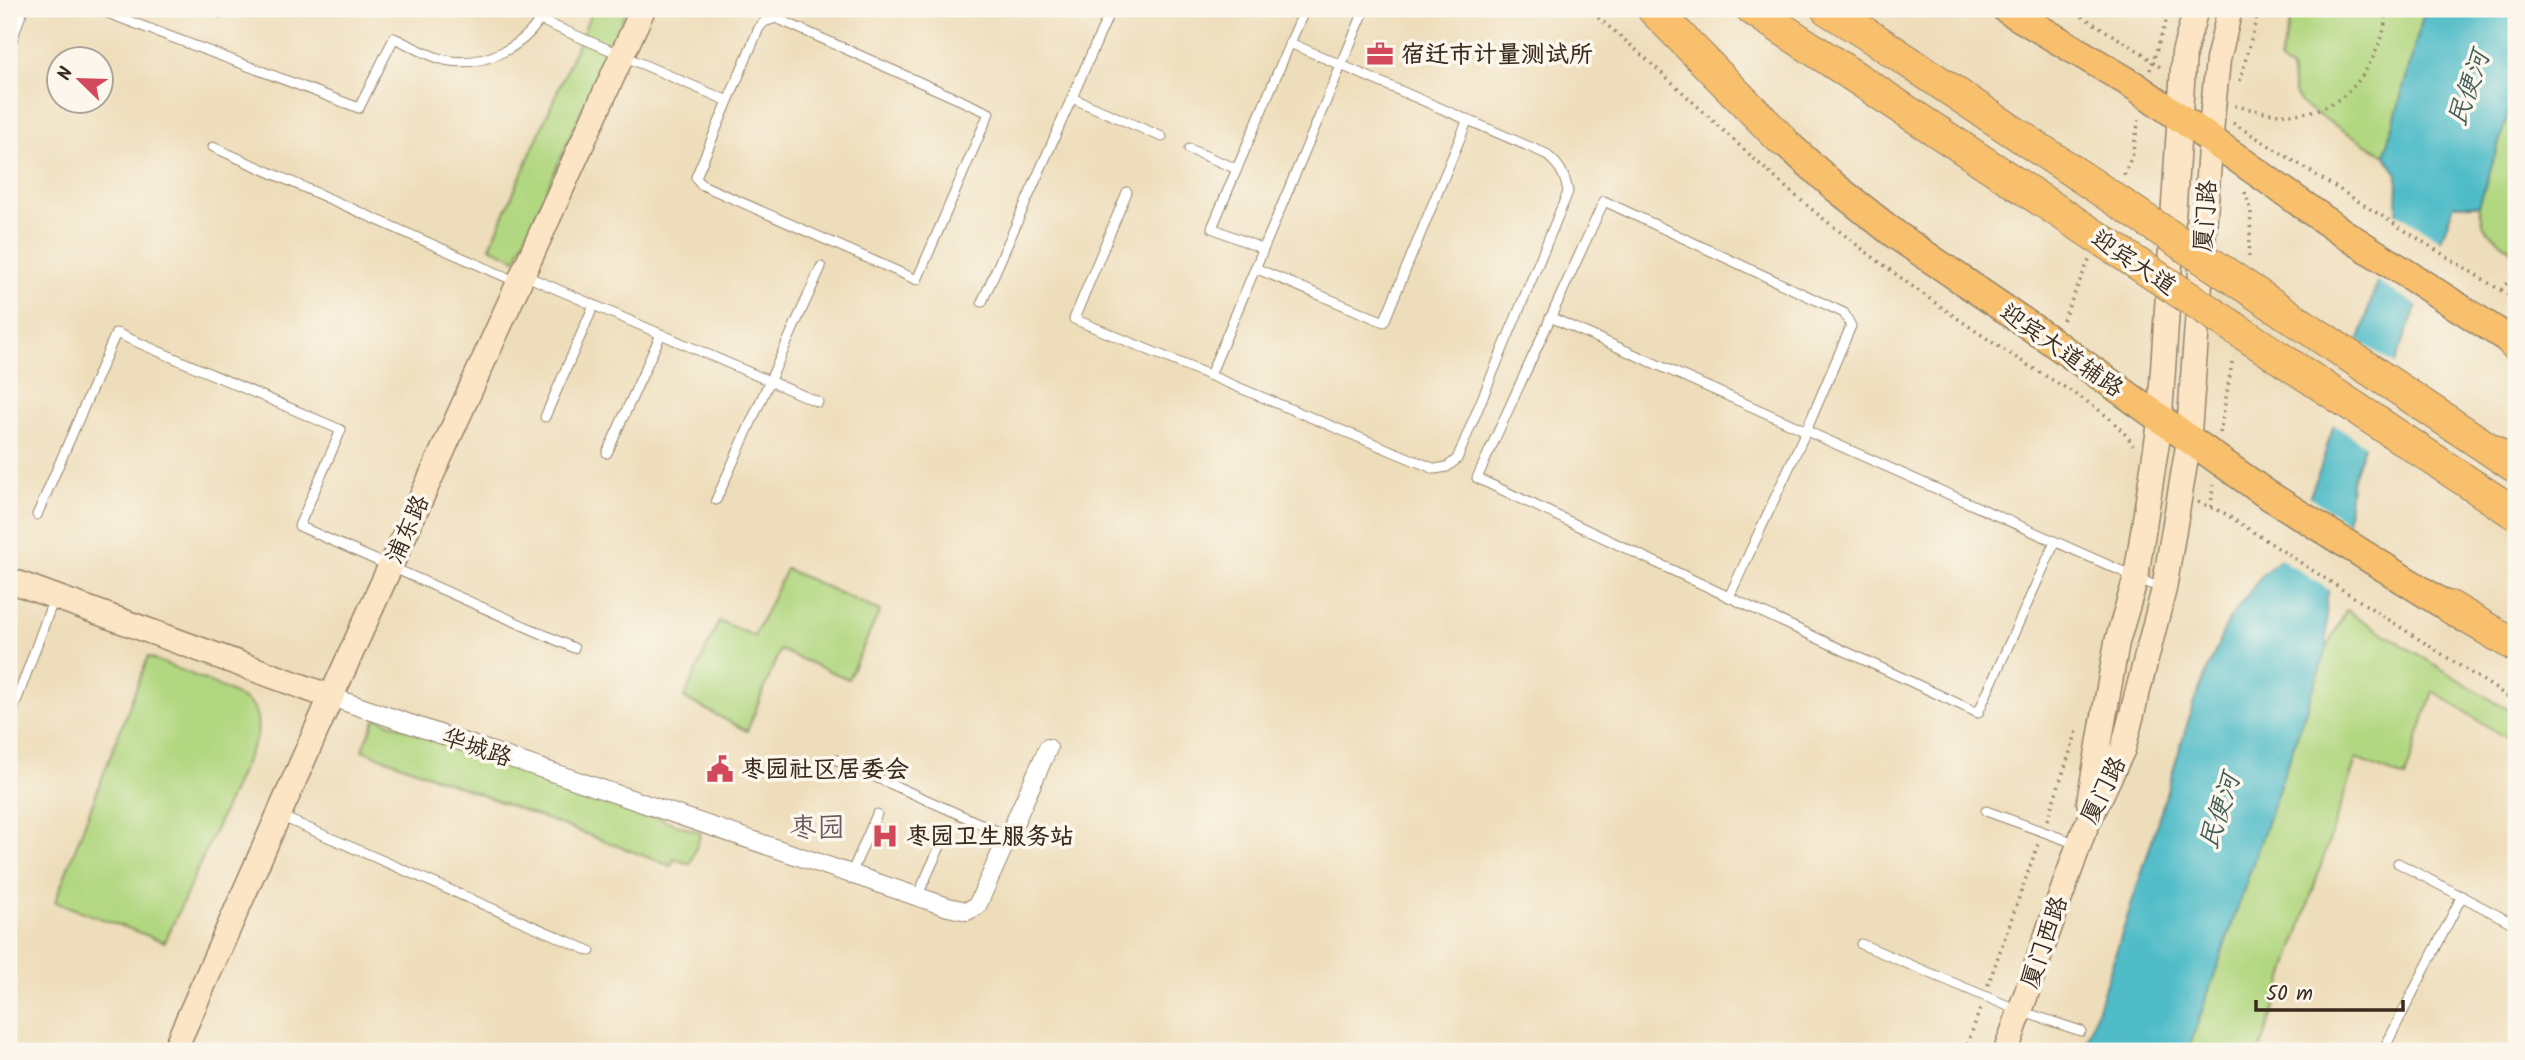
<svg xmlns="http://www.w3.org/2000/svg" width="2525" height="1060" font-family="Kalam,'LXGW WenKai TC',sans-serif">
<rect width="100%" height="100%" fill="#fbf7ec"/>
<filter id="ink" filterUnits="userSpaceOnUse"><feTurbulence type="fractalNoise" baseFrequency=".0143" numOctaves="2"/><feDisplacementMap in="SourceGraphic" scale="14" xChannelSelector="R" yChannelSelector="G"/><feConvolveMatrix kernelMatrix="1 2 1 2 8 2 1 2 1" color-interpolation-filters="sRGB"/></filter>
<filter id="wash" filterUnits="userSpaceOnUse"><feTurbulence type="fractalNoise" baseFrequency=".00686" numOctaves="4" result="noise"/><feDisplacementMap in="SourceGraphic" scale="28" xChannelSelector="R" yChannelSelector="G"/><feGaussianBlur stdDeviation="1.57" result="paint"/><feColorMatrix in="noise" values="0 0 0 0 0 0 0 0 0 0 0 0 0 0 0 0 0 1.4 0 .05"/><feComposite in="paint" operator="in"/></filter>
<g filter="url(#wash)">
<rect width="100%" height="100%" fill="#eeddba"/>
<g fill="#b2d781" stroke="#768050" stroke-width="2">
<polygon points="593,9 627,9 516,259 490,247"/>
<polygon points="2294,9 2425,9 2385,155 2303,106 2294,92 2291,69 2279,61"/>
<polygon points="2516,89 2516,254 2484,227 2479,205"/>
<polygon points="786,569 880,611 848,679 780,650 747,731 684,698 719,621 754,636"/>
<polygon points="2346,610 2516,715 2516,745 2433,691 2405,778 2356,759 2260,1051 2188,1051 2327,649"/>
<path d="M 148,657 C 168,665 244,693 254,708 C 258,716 258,727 257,736 L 165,942 L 55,902 Z"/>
<polygon points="376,718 701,833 690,864 674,859 671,866 362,750"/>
</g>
<polygon fill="#4fbcc8" stroke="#457373" stroke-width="2" points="2425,9 2516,9 2516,89 2479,205 2454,205 2351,482 2348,517 2326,601 2327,649 2188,1051 2084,1051 2149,850 2194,702 2228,621 2263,574 2288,553 2321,467 2397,215 2398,174 2385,155"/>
<g fill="#eeddba">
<polygon points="2394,211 2444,242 2420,307 2374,280"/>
<polygon points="2356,339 2398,366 2368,447 2331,423"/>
<polygon points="2307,495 2350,524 2332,592 2278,557 2285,551"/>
</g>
</g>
<g filter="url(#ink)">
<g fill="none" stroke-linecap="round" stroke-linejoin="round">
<defs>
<g id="lane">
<path d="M 97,9 L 359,108 L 394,38 C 410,45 428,56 445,60 C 485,68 529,46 545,9"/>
<polyline points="210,9 221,13 223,9"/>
<polyline points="540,20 728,101 759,28 764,22 776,18 989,113 917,280 700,184 696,177 728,101"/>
<polyline points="1290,43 1305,9"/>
<polyline points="9,48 23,9"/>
<polyline points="1072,98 1162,137"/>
<polyline points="213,147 517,282"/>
<polyline points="1189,149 1237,169"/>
<path d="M 1127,192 L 1074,319 L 1435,469 L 1447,467 L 1457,459 L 1568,192 C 1565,174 1559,164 1544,153 L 1290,43 L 1212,228 L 1263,249"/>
<polygon points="1604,201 1844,313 1851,326 1806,431 1729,597 1477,478"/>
<polyline points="1255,268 1384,322 1468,119"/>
<polyline points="524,275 818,402"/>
<polyline points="982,302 1111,9"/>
<polyline points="1550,317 2162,589"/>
<polyline points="1210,375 1365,9"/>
<polyline points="545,417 594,305"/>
<polyline points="607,453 661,334"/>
<polyline points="716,500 821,267"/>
<polyline points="37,515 116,333 341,430 299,526 574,648"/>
<polyline points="1729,597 1978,713 2055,542"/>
<polyline points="9,721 54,598"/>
<polyline points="837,760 1008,836"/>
<polyline points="1986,811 2077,844"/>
<polyline points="280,816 590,951"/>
<polyline points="2398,863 2516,925"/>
<polyline points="851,874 877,814"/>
<polyline points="917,897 943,840"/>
<polyline points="1861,944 2020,1011 2081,1031"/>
<polyline points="179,1043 199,1051"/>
<polyline points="2383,1051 2462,896"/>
</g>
<polyline id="street" points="331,697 948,907 967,911 977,906 1048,748"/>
<g id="secondary">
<polyline points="9,580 331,697"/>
<polyline points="2089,802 2117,642 2136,577 2159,429 2184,53 2196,9"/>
<polyline points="174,1051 331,697 643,9"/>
<polyline points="2006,1051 2083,833 2123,749 2164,589 2188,446 2213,108 2218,60 2230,9"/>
</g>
<g id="primary">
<polyline points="2006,9 2135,86 2340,231 2516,344"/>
<polyline points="1766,125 1835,187 1896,235 2047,338 2265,493 2467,619"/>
</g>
<g id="highway">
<polyline points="1653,9 1782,140"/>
<polyline points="1752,9 1852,75"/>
<polyline points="1827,9 1876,40"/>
<polyline points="2511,340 2516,345"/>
<polyline points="2450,607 2516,646"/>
</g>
</defs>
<use href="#lane" stroke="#94846c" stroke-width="11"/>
<use href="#street" stroke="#94846c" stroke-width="20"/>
<use href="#secondary" stroke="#94846c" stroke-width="27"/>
<use href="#primary" stroke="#94846c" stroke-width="31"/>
<use href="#highway" stroke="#94846c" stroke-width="34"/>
<g stroke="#94846c" stroke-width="3.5" stroke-dasharray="2 5" stroke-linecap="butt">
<path d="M 1587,9 C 1671,75 1742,154 1825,220 C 1886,268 1950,315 2015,357 C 2052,382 2109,407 2133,445"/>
<polyline points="2070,9 2142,53 2160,67"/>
<polyline points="2150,70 2170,9"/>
<polyline points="2240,81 2259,9"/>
<path d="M 2235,106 C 2251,109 2268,114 2284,114 C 2325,115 2353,96 2371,61 C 2379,46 2388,26 2385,9"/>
<polyline points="2233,123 2516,300"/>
<polyline points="2124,175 2132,156 2139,119"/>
<polyline points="2245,192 2251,212 2249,260"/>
<polyline points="2501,290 2516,273"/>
<polyline points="2063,320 2089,260"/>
<polyline points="2220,433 2233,357"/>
<polyline points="2198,502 2224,513 2516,702"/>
<polyline points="2211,507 2213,485"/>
<polyline points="2047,820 2077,731"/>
<polyline points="1988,985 2038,844"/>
<polyline points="1965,1051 1980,1009"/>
</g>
<use href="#lane" stroke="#fff" stroke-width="9"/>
<use href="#street" stroke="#fff" stroke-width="18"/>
<use href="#secondary" stroke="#fce5c4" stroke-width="24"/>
<use href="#primary" stroke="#f8bf6c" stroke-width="28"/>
<use href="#highway" stroke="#f8bf6c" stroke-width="32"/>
<defs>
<g id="highway-bridge">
<polyline points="1876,40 2516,467"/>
<polyline points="1852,75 2516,514"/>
</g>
</defs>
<use href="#highway-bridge" stroke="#94846c" stroke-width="34" stroke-linecap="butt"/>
<use href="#highway-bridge" stroke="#f8bf6c" stroke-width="32"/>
</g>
</g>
<defs>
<symbol id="office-bare" viewBox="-9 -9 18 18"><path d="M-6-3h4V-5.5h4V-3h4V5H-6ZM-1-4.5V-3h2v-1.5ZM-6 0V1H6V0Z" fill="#d1495b" stroke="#fbf7ec" stroke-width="2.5" paint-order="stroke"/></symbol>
<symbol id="civic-bare" viewBox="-9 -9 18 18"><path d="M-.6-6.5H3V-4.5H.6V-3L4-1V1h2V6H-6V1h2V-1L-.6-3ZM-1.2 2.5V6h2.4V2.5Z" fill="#d1495b" stroke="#fbf7ec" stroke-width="2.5" paint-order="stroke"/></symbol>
<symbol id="hospital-bare" viewBox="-9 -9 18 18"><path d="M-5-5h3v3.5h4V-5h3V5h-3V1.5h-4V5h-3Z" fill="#d1495b" stroke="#fbf7ec" stroke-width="2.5" paint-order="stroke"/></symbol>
</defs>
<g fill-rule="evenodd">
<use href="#office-bare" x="1361" y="35" width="38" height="38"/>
<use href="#civic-bare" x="701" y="750" width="38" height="38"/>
<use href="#hospital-bare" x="866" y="817" width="38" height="38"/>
</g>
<g text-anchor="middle" stroke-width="7" stroke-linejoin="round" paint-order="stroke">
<g font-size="24" font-weight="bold" fill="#3b2a1e" stroke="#fbf7ec" text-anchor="start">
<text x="1401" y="62">宿迁市计量测试所</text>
<text x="741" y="777">枣园社区居委会</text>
<text x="906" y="844">枣园卫生服务站</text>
</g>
<g font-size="24" fill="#3b2a1e" stroke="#fbf7ec">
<text transform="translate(2205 216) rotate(-86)" y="8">厦门路</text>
<text transform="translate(2134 262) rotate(34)" y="8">迎宾大道</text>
<text transform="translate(2062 350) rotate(35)" y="8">迎宾大道辅路</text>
<text transform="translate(407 529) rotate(-66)" y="8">浦东路</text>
<text transform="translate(477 747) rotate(19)" y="8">华城路</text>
<text transform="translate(2103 790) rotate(-64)" y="8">厦门路</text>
<text transform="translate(2044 942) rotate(-71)" y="8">厦门西路</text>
</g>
<g font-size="26" font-style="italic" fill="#425d5a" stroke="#fbf7ec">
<text transform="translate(2468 88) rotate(-71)" y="9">民便河</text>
<text transform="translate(2219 811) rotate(-72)" y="9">民便河</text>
</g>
<g font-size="28" fill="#6e5962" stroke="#fbf7ec">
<text x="817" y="837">枣园</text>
</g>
</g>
<rect width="2525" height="1060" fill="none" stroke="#fbf7ec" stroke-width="35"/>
<g transform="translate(80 80) rotate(293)"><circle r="33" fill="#fbf7ec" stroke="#aea59a" stroke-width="2"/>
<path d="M0-5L12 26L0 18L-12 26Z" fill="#d1495b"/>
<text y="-10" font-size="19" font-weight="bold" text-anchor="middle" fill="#3b2a1e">N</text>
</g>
<path d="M2256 1000v10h147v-10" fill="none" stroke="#3b2a1e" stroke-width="3.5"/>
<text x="2266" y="1000" font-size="21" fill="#3b2a1e" stroke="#fbf7ec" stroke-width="5" paint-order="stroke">50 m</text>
</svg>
